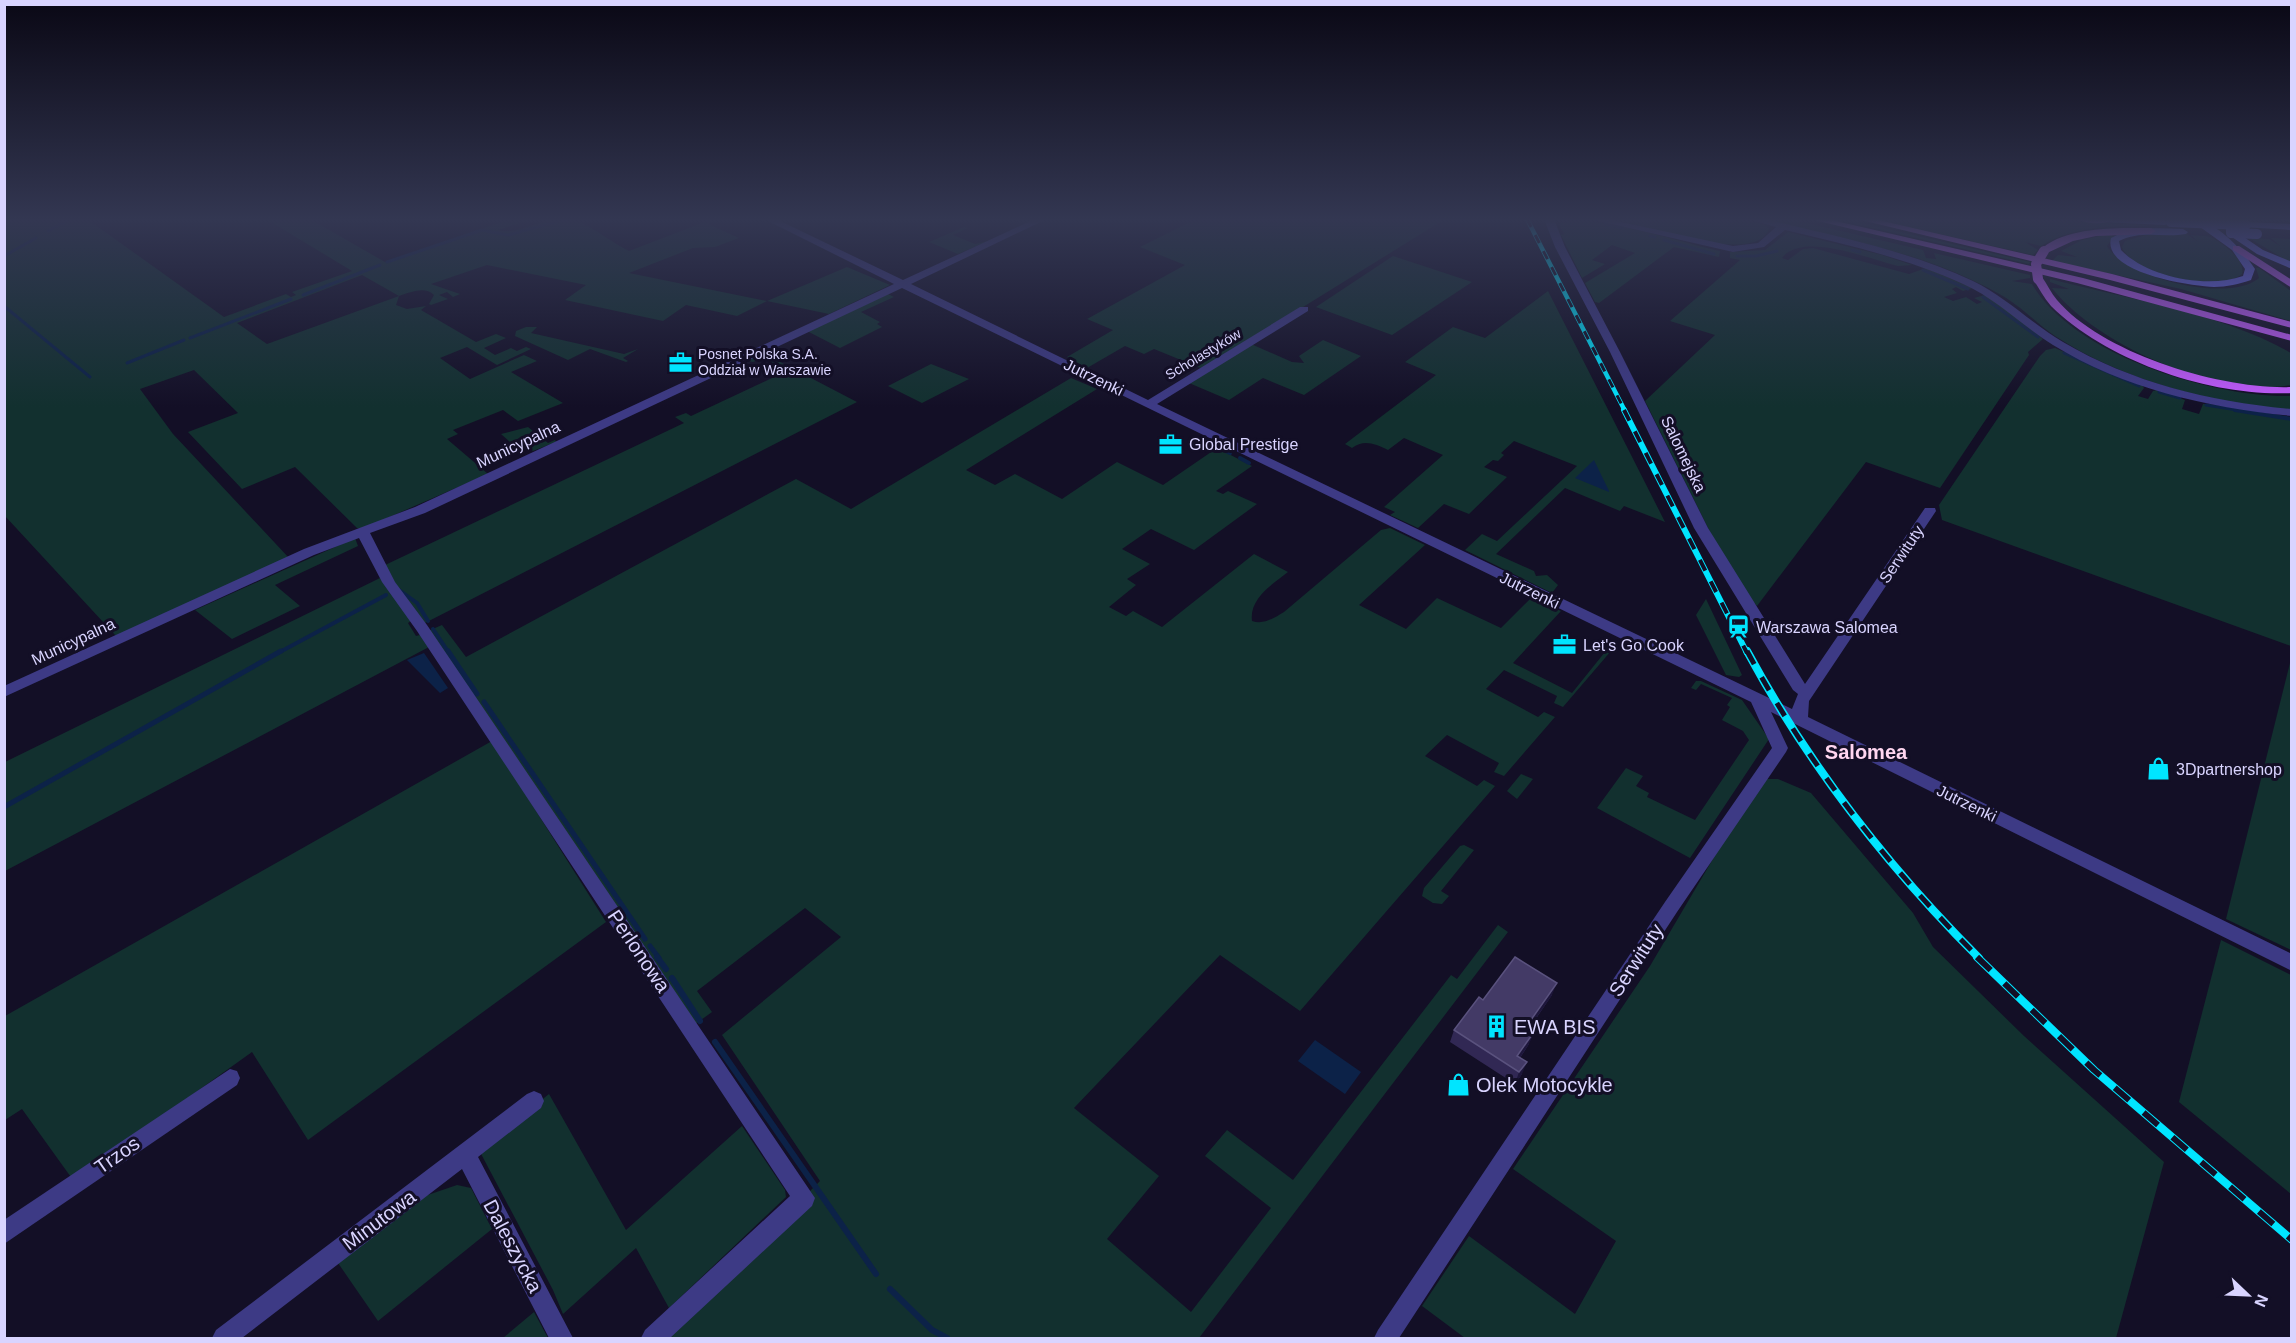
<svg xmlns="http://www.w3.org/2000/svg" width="2296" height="1343" font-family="Arial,sans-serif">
<rect width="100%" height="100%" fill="#130f26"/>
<g fill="#12302f" fill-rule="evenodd">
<path d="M 4,219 L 87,219 L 224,317 L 286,294 L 291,297 L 296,295 L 292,292 L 352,271 L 266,219 L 310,219 L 385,262 L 511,219 L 533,219 L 498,230 C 521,237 546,213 571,219 C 587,223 613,243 629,251 L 707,221 L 705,219 L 720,219 L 708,224 L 739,238 L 715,247 L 693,248 L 629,273 L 767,301 L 847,267 L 890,285 L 829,314 L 767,301 L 737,316 L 686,305 L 663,321 L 565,300 L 586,285 L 487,265 L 431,284 L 460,294 L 453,297 L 447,292 L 439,295 L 448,299 L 431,305 L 429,304 L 434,295 C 425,286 411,292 399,296 L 396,305 L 407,309 L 426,306 L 421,310 L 476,342 L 496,334 L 506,338 L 484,348 L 495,355 L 511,348 L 517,351 L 526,347 L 531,349 L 497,365 L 467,347 L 440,358 L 470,379 L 524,355 L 537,361 L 511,372 L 563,403 L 518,421 L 503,410 L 453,430 L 458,434 L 447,439 L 488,474 L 362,529 L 357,528 L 295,467 L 242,489 L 188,432 L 238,413 L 194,370 L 140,389 L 173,434 L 289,558 L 116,636 L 5,516 ZM 362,275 L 399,296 L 267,344 L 237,323 Z"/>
<polygon points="1196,219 1445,219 1203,369 1154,349 1144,354 1125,346 1087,368 1067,357 1113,330 1087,319 1185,265 1140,247"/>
<path d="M 1615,219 C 1639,219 1757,213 1769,228 C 1759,267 1641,226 1615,219 Z"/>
<path d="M 1763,219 L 1789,219 L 1923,250 L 1926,258 L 1936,259 L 1934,253 L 2030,275 L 2030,278 L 2012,281 L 2032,284 C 2073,355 2214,398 2291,396 L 2291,410 C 2210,403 2124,381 2055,336 C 2041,327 2029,314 2016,305 C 2003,295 1987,287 1972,280 C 1907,249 1833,237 1763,219 Z"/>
<polygon points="1834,219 1845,219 2030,262 2029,264"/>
<path d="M 1873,219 L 2025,219 L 2178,227 C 2133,226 2081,221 2041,246 L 2025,242 L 2038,250 L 2033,255 Z"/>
<path d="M 1568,221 C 1619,220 1670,240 1720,251 L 1719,257 L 1674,247 L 1599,303 L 1595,302 L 1585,283 L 1635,253 L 1612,245 L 1592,260 L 1605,264 L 1582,278 L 1561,235 L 1564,234 L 1559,224 Z"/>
<polygon points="964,227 968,228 953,235 975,244 988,241 958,254 929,242"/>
<path d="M 1788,232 L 1882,255 L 1912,265 L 1898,266 C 1869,259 1802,231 1782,258 L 1788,260 L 1803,249 L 1813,248 L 1909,274 L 1926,268 L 1972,288 L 1963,291 L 1956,287 L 1952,289 L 1957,293 L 1944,297 L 1953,301 L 1966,297 L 1977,304 L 1982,302 L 1974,298 L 1985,295 L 2006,308 L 2043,339 L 2028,352 L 2029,355 L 1940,488 L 1866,462 L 1757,606 L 1746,594 L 1722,556 L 1645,401 L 1715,335 L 1670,321 L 1740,260 L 1730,258 L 1730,252 L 1765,250 Z"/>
<path d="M 2110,234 L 2114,236 L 2107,246 C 2125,278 2229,304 2259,278 L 2256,268 L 2259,268 L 2291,291 L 2291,321 L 2181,289 L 2052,261 L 2058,255 L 2077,257 L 2061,251 L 2082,240 Z"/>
<path d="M 2187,234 L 2198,242 L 2191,235 C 2196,236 2205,235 2210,237 C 2222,242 2246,260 2242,274 C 2220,293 2132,275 2122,247 L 2125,241 L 2146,235 Z"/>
<polygon points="2249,238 2269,239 2280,246 2271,238 2291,239 2291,263"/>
<polygon points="1393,256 1472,282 1392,335 1316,307"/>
<path d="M 2050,279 C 2125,298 2224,314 2291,353 L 2291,385 C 2220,399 2096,345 2052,288 L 2069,289 L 2050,282 Z"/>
<path d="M 1548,291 L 1665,522 L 1624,506 L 1620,511 L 1565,488 L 1496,554 L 1534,571 L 1536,576 L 1547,575 L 1558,585 L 1552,593 L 1465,550 L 1482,534 L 1497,541 L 1577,466 L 1514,441 L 1501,453 L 1504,455 L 1498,461 L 1493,460 L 1484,467 L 1507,477 L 1469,514 L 1444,504 L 1418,528 L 1390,515 L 1395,512 L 1384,507 L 1443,455 L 1404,438 L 1388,450 C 1375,444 1364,439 1352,448 L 1345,444 L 1436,375 L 1405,362 L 1453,327 L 1485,338 Z"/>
<polygon points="888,294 894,297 861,312 880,322 877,324 882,327 840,348 807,331"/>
<polygon points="526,327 537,327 531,333 624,354 638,349 623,358 628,361 626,362 590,349 568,360 515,336 516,331"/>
<polygon points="1323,340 1361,356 1304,395 1263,378 1229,400 1189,383 1251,344 1292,362 1304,363 1299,356"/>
<polygon points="2055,348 2142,385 2144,388 2138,396 2148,399 2153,391 2157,390 2185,400 2182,409 2199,414 2203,404 2207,404 2291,418 2291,646 1942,520 1939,505 2040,356 2046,350"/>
<polygon points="761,352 857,402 423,624 383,566 684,423 675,417 686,413 691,416 787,371 777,365 770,368 767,367 773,363 763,358 753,362 748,361"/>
<polygon points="931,364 969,379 922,403 888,386"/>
<path d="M 1071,378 L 1097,389 L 966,470 L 995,485 L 1015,474 L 1062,499 L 1117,462 L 1163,485 L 1217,448 L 1252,466 L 1216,491 L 1223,494 L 1228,491 L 1257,504 L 1194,550 L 1151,529 L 1122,549 L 1150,564 L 1127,579 L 1136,585 L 1109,607 L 1126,616 L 1133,611 L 1162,627 L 1254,554 L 1288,572 C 1273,584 1249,598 1252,621 C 1264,625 1274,618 1284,612 L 1381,530 L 1390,528 L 1425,545 L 1359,605 L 1406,629 L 1437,598 L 1501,628 L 1531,598 L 1561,611 L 1513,663 L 1572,693 L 1609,647 L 1610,640 L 1617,644 L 1563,707 L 1554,703 L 1557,696 L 1504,670 L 1486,689 L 1538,717 L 1544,712 L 1555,717 L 1504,776 L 1494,772 L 1499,763 L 1447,735 L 1425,756 L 1477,786 L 1484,780 L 1495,786 L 1300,1011 L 1220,955 L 1074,1108 L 1159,1176 L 1107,1239 L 1191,1312 L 1271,1208 L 1205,1156 L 1227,1130 L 1293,1180 L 1451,975 L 1457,979 L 1498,925 L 1508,932 L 1199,1338 L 668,1338 L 812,1200 L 808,1193 L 820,1181 L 722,1035 L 841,937 L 805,908 L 697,991 L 712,1012 L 694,1025 L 428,631 L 442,625 L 466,657 L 796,479 L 851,509 Z"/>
<polygon points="528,427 548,443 555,440 556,442 533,451 527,448 531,446 520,438 510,442 501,434"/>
<polygon points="355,538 358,546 275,585 300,606 232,639 195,610"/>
<polygon points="380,578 411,621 408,623 416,636 420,635 429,647 5,871 5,762"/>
<polygon points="1706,599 1742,675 1739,677 1726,675 1696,615"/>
<polygon points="2291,659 2291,950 2226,919"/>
<polygon points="1696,681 1701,681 1742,700 1769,739 1690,858 1597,808 1626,768 1643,776 1636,786 1649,793 1647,797 1695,820 1749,740 1743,731 1722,720 1730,707 1727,705 1732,698 1701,684 1696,690 1691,688"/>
<polygon points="492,741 606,922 308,1140 252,1052 73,1180 22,1109 5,1120 5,1016"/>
<polygon points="1521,774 1533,779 1517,799 1507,791"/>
<polygon points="1767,779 1778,779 1811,793 1913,913 1933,947 2024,1036 2164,1162 2116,1338 1465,1338 1422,1306 1469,1236 1575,1314 1616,1241 1513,1169 1650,966 1730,830"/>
<polygon points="1464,845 1474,850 1441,891 1449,896 1442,904 1433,903 1422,896 1424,888 1460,846"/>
<polygon points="2221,940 2291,975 2291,1194 2179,1102"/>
<polygon points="549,1094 626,1230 742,1126 785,1190 786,1197 669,1308 636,1248 563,1314 553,1290 479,1150"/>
<polygon points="457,1185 471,1188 492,1229 378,1321 336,1260 419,1198"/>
<polygon points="534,1312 548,1338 503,1338"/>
</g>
<g fill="#0c2248">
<polygon points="1594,460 1609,491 1609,492 1575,478"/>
<polygon points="424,653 448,688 440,693 407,660"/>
<polygon points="1315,1040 1361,1072 1345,1094 1298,1061"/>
</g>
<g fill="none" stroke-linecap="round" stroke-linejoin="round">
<g stroke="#0c2248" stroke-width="3">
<polyline points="1605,224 1622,228"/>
<polyline points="48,231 69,219"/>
<polyline points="1650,236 1655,237"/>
<polyline points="1664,240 1714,254"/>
<polyline points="1852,250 1860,252"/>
<polyline points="4,256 36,238"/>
<polyline points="1737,256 1756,256 1777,251"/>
<polyline points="387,262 482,230 508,235 566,219"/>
<polyline points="1923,270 1968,289"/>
<polyline points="303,295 380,265"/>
<polyline points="1983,297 2038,337"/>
<polyline points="4,306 90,377"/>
<polyline points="190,338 291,299"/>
<polyline points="2064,353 2139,386"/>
<polyline points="127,363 184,340"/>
<polyline points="2159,392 2180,398"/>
<polyline points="2206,405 2244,411"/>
</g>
<g stroke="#0c2248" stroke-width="4">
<polyline points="2235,410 2292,419"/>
<polyline points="1220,448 1230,453"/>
<polyline points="1240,458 1249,463"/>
<polyline points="399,590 417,603 428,621"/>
<polyline points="433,629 449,653"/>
<polyline points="278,653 386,595"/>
</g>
<g stroke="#0c2248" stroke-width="5">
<polyline points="448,651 477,694"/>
<polyline points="484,702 645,939"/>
<polyline points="4,807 281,651"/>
<polyline points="650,946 659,958"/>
</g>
<g stroke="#0c2248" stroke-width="6">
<polyline points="657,957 666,969"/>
<polyline points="672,978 700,1021"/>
<polyline points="715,1042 876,1274"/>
<polyline points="890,1289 932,1330 947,1338"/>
</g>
<g fill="#3d3a85" fill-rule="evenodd">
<polygon points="764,219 776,219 903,280 1035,219 1047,219 911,284 1148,400 1300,307 1308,307 1308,311 1157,404 1792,709 1798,694 1793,690 1694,528 1610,352 1555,247 1544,219 1554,219 1565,247 1620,352 1708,528 1805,684 1925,508 1935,508 1936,511 1809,701 1808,717 2292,954 2292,971 1771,712 1788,748 1786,752 1677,912 1399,1338 1374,1338 1378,1330 1665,902 1772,748 1751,702 902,288 425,513 370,533 395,582 427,625 815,1198 812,1206 670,1338 641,1338 645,1330 790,1196 417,631 382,582 359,538 314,555 4,697 4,686 304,549 415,507 894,284"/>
<path d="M 1590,219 L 1607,219 L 1733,246 L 1758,243 L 1776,227 L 1748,219 L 1764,219 C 1834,236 1907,250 1973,281 C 2006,297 2031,323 2063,342 C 2133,383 2211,402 2292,409 L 2292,416 C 2209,408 2125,389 2053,345 C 2022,326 1997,299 1963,284 C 1906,258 1845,244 1785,230 L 1764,247 L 1733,252 Z"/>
<polygon points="230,1069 237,1071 240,1078 237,1085 4,1244 4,1220"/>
<polygon points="534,1091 541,1094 544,1101 541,1108 478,1157 573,1338 549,1338 462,1169 242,1338 212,1338 216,1330 527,1094"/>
</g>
<g fill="#6f6bff" fill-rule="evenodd">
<polygon points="2098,219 2159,219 2170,222 2165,225 2103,222"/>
<path d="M 2189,219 C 2215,219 2242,249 2255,269 L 2251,280 C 2239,284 2227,287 2214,287 C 2190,286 2102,273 2111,238 C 2134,226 2158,228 2183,229 L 2188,232 L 2186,234 C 2163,238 2141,230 2119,241 L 2121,250 C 2147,277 2207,289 2243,276 L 2245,269 L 2232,250 Z"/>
<polygon points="2246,222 2292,224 2292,230 2243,227 2243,223"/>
<polygon points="2226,229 2232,229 2263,250 2292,262 2292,269 2257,254 2226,233"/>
</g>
<g fill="#c25bff" fill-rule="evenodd">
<polygon points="1810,219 1827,219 2083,278 2292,335 2292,341 2077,283"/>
<polygon points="1857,219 1874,219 2112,274 2292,322 2292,328 2110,280"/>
<path d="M 2078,219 L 2111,219 L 2112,220 C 2104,225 2086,224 2078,219 Z"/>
<path d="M 2123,228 L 2151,228 L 2156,231 L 2151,234 L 2096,236 L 2073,241 L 2047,253 L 2039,251 C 2060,231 2095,229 2123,228 Z"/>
<polygon points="2233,246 2239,246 2292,280 2292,288 2233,250"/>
<path d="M 2034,277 L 2042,277 C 2047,284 2051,293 2057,300 C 2103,354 2222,390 2292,387 L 2292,393 C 2212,397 2108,362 2051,306 C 2044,298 2039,288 2033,279 Z"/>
</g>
<defs>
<polyline id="rail-far3" points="1527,219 1625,411"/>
<polyline id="rail-far2" points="1624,410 1747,653"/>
<path id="rail-far1" d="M 1747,651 C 1808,764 1888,867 1979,958"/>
<polyline id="rail" points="1977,957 2094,1070 2292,1240"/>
</defs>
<use href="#rail-far3" stroke="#00e5ff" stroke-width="4.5"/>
<use href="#rail-far2" stroke="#00e5ff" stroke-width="6"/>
<use href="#rail-far1" stroke="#00e5ff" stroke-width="8"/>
<use href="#rail" stroke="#00e5ff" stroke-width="8"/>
<use href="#rail-far3" stroke="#130f26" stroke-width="3" stroke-dasharray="9" stroke-linecap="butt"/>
<use href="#rail-far2" stroke="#130f26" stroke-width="4" stroke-dasharray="12" stroke-linecap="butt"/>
<use href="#rail-far1" stroke="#130f26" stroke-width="5" stroke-dasharray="15" stroke-linecap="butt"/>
<use href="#rail" stroke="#130f26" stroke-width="6" stroke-dasharray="19" stroke-linecap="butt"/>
<g stroke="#6f6bff" stroke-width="10">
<polyline points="2171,222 2246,225"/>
<polyline points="2231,233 2257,234"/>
</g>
<polyline stroke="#c25bff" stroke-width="10" points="2038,279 2036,264 2044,251"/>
</g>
<polygon fill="#312854" points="1552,995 1529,1029 1529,1044 1520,1058 1522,1074 1515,1084 1450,1042 1454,1030 1483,1000"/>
<g fill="#1d163a">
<polygon points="1557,983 1552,995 1521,1040 1526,1027"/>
<polygon points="1534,1032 1529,1044 1513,1068 1517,1056"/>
<polygon points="1527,1062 1522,1074 1515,1084 1519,1072"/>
</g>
<polygon fill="#433a66" stroke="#5a527e" stroke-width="1.5" points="1515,957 1557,983 1526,1027 1534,1032 1517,1056 1527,1062 1519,1072 1454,1030 1479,997 1483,1000"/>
<linearGradient id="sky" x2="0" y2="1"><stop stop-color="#0a0815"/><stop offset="0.54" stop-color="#333752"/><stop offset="1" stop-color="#333752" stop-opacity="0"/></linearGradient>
<rect width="2296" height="407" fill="url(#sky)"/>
<defs>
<symbol id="office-bare" viewBox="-9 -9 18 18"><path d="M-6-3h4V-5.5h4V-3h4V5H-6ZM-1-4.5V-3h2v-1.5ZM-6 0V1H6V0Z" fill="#00e5ff" stroke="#130f26" stroke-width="2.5" paint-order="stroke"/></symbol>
<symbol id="station-bare" viewBox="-9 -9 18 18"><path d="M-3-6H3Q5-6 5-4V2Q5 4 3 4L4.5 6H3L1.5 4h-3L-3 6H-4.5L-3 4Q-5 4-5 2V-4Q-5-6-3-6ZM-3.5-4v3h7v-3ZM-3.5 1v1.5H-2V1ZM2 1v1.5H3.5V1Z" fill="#00e5ff" stroke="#130f26" stroke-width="2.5" paint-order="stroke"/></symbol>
<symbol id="shop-bare" viewBox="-9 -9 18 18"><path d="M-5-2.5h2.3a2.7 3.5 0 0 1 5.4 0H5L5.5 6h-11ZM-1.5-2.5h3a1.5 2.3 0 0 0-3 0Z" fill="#00e5ff" stroke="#130f26" stroke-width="2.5" paint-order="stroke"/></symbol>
<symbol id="building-bare" viewBox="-9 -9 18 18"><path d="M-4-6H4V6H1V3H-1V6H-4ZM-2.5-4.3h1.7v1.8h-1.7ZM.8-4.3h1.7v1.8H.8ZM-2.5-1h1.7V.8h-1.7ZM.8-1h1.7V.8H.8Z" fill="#00e5ff" stroke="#130f26" stroke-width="2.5" paint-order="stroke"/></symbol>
</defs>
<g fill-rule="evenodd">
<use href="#office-bare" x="664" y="346" width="33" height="33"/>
<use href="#office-bare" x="1154" y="428" width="33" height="33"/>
<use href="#station-bare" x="1722" y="610" width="33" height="33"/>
<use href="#office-bare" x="1548" y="628" width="33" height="33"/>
<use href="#shop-bare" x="2142" y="752" width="33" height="33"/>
<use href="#building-bare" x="1480" y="1010" width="33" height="33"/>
<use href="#shop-bare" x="1442" y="1068" width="33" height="33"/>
</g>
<g text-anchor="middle" stroke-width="6" stroke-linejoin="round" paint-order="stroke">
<g font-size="14" fill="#d9d4ff" stroke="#130f26" text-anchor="start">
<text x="698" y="359">Posnet Polska S.A.<tspan x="698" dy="16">Oddział w Warszawie</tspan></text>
</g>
<g font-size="14" fill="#d9d4ff" stroke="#130f26">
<text transform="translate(1203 354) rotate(-31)" y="5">Scholastyków</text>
</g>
<g font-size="16" fill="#d9d4ff" stroke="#130f26">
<text transform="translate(1094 377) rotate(26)" y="6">Jutrzenki</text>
<text transform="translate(518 444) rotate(-25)" y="6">Municypalna</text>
<text transform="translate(1684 454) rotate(64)" y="6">Salomejska</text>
<text transform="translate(1901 554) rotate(-56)" y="6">Serwituty</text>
<text transform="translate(1530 590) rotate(26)" y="6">Jutrzenki</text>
<text transform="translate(73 641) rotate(-25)" y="6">Municypalna</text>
<text transform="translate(1967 803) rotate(26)" y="6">Jutrzenki</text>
</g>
<g font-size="16" fill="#d9d4ff" stroke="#130f26" text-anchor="start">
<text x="1189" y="450">Global Prestige</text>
<text x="1756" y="633">Warszawa Salomea</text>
<text x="1583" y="651">Let's Go Cook</text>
<text x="2176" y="775">3Dpartnershop</text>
</g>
<g font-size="20" font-weight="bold" fill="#ffd6f0" stroke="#130f26">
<text x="1866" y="759">Salomea</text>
</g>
<g font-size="20" fill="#d9d4ff" stroke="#130f26">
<text transform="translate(639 951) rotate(56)" y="7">Perlonowa</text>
<text transform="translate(1636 960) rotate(-57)" y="7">Serwituty</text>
<text transform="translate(117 1155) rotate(-35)" y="7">Trzos</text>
<text transform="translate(379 1220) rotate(-37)" y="7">Minutowa</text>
<text transform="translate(513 1246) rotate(62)" y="7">Daleszycka</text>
</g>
<g font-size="20" fill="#d9d4ff" stroke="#130f26" text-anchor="start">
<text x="1514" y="1034">EWA BIS</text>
<text x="1476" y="1092">Olek Motocykle</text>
</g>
</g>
<rect width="2296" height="1343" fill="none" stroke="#d9d4ff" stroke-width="12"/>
<g transform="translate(2248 1295) rotate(113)" stroke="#130f26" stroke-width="4.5" paint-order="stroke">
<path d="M0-4.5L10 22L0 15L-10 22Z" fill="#d9d4ff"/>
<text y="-9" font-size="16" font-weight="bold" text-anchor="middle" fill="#d9d4ff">N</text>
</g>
</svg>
